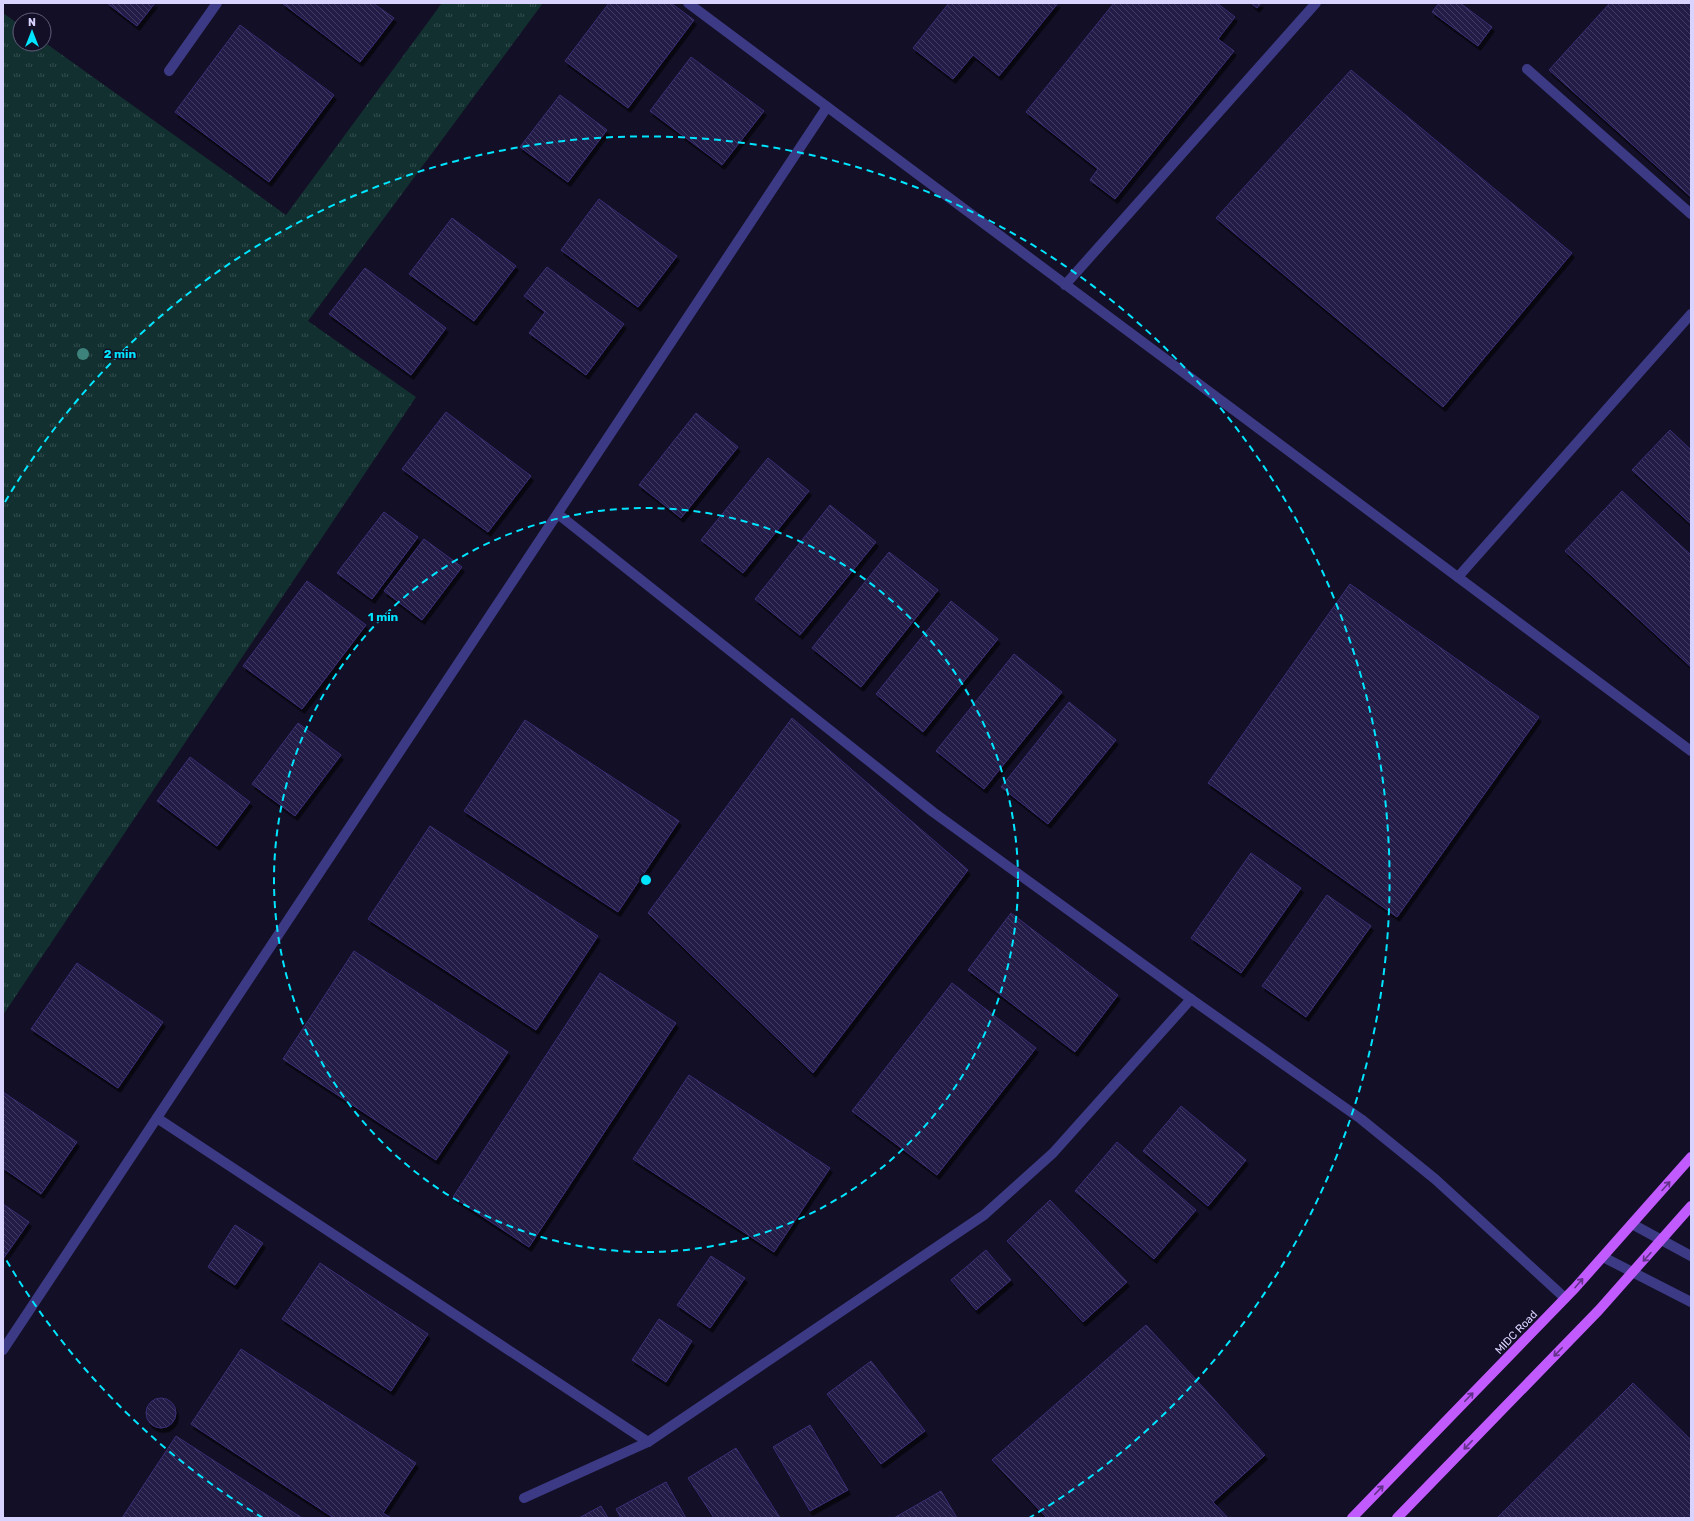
<svg xmlns="http://www.w3.org/2000/svg" width="1694" height="1521" font-family="Rubik,sans-serif">
<defs>
<pattern id="park-tufts" width="24" height="20" patternUnits="userSpaceOnUse"><rect width="24" height="20" fill="#12302f"/><path d="M3 7l-1-3M5 7V3M7 7l1-3M15 17l-1-3M17 17v-4M19 17l1-3" fill="none" stroke="#344d4e"/></pattern>
<pattern id="building-back-hatch" width="6" height="6" patternUnits="userSpaceOnUse"><rect width="6" height="6" fill="#241b47"/><path d="M-1 5l2 2M0 0l6 6M5-1l2 2" fill="none" stroke="#433b63"/></pattern>
<filter id="shadow"><feDropShadow dx="2.5" dy="4.5" stdDeviation="0" flood-color="#0009"/></filter>
</defs>
<rect width="100%" height="100%" fill="#130f26"/>
<polygon fill="url(#park-tufts)" points="442,3 543,3 308,321 416,397 3,1015 3,13 20,25 20,44 44,44 44,42 286,215"/>
<g fill="url(#building-back-hatch)" stroke="#3b2d73" filter="url(#shadow)">
<polygon points="107,3 155,3 137,26"/>
<polygon points="282,3 373,3 394,18 360,62"/>
<polygon points="609,3 671,3 694,20 628,108 565,61"/>
<polygon points="949,3 1058,3 999,76 973,55 953,79 913,48"/>
<polygon points="1114,3 1217,3 1235,17 1218,39 1234,51 1115,199 1090,180 1098,169 1026,112"/>
<polygon points="1251,3 1261,3 1257,8"/>
<polygon points="1439,3 1460,3 1492,27 1478,46 1432,12"/>
<polygon points="1610,3 1691,3 1691,197 1549,70"/>
<polygon points="240,25 334,95 269,182 175,112"/>
<polygon points="691,57 764,111 722,165 650,111"/>
<polygon points="1351,70 1572,253 1443,407 1216,218"/>
<polygon points="560,95 607,130 568,182 520,147"/>
<polygon points="599,199 677,256 638,307 561,250"/>
<polygon points="452,218 516,266 474,321 409,274"/>
<polygon points="547,267 624,324 586,375 529,333 545,312 524,296"/>
<polygon points="365,268 446,328 411,375 329,314"/>
<polygon points="446,412 531,476 488,532 402,469"/>
<polygon points="696,413 738,447 681,518 639,485"/>
<polygon points="1670,430 1691,450 1691,524 1632,470"/>
<polygon points="768,458 809,491 743,573 701,540"/>
<polygon points="1622,491 1691,555 1691,667 1565,551"/>
<polygon points="830,505 876,542 800,635 755,599"/>
<polygon points="384,512 418,537 372,599 337,573"/>
<polygon points="424,539 462,567 422,620 384,591"/>
<polygon points="889,552 938,590 861,687 812,648"/>
<polygon points="307,581 366,625 302,709 243,666"/>
<polygon points="1350,584 1539,717 1397,917 1208,783"/>
<polygon points="951,601 998,639 923,732 876,694"/>
<polygon points="1014,654 1062,692 984,789 936,751"/>
<polygon points="1069,702 1116,740 1048,824 1001,787"/>
<polygon points="792,718 968,870 813,1073 648,913"/>
<polygon points="525,720 679,821 618,912 464,811"/>
<polygon points="298,723 341,755 295,816 252,784"/>
<polygon points="190,757 250,802 217,846 157,801"/>
<polygon points="430,826 598,936 536,1030 368,919"/>
<polygon points="1251,853 1301,888 1241,973 1191,938"/>
<polygon points="1327,895 1371,926 1306,1017 1262,986"/>
<polygon points="1011,913 1118,995 1075,1052 968,970"/>
<polygon points="354,951 508,1052 436,1160 283,1059"/>
<polygon points="77,963 163,1022 118,1088 31,1029"/>
<polygon points="600,973 676,1023 529,1247 453,1197"/>
<polygon points="952,983 1036,1048 937,1175 852,1111"/>
<polygon points="689,1075 830,1168 774,1252 633,1159"/>
<polygon points="3,1092 77,1142 41,1194 3,1168"/>
<polygon points="1181,1106 1246,1160 1208,1206 1143,1151"/>
<polygon points="1117,1142 1196,1210 1154,1259 1075,1191"/>
<polygon points="1050,1200 1127,1282 1083,1322 1007,1241"/>
<polygon points="3,1204 29,1222 3,1259"/>
<polygon points="235,1225 263,1243 235,1285 208,1267"/>
<polygon points="986,1250 1011,1280 976,1310 951,1280"/>
<polygon points="711,1256 745,1278 710,1328 677,1305"/>
<polygon points="320,1263 428,1334 391,1391 282,1319"/>
<polygon points="659,1319 692,1341 666,1382 632,1360"/>
<polygon points="1146,1325 1265,1455 1213,1502 1228,1518 1047,1518 992,1460"/>
<polygon points="241,1349 416,1463 383,1513 391,1518 334,1518 191,1424"/>
<polygon points="871,1361 925,1431 881,1464 827,1394"/>
<polygon points="1633,1383 1691,1440 1691,1518 1497,1518"/>
<circle cx="161" cy="1413" r="15"/>
<polygon points="810,1425 848,1490 810,1511 773,1447"/>
<polygon points="176,1436 302,1518 122,1518"/>
<polygon points="736,1448 780,1518 714,1518 688,1478"/>
<polygon points="666,1482 686,1518 621,1518 616,1509"/>
<polygon points="941,1491 957,1518 894,1518"/>
<polygon points="601,1506 608,1518 579,1518"/>
</g>
<g fill="none" stroke-linecap="round" stroke-linejoin="round">
<g stroke="#3d3a85" stroke-width="10">
<polyline points="688,3 1691,751"/>
<polyline points="1527,69 1691,214"/>
<polyline points="169,71 217,3"/>
<polyline points="1065,285 1316,3"/>
<polyline points="558,514 933,812 1191,999 1361,1119 1435,1179 1565,1298"/>
<polyline points="1458,577 1691,314"/>
<polyline points="157,1118 648,1442"/>
<polyline points="1632,1224 1691,1256"/>
<polyline points="1603,1257 1691,1302"/>
<polyline points="3,1350 827,107"/>
<polyline points="524,1498 648,1442 984,1215 1053,1153 1191,999"/>
</g>
<g stroke="#c25bff" stroke-width="10">
<polyline points="1352,1518 1575,1288 1691,1157"/>
<polyline points="1397,1518 1599,1310 1691,1206"/>
</g>
</g>
<circle fill="#3d827b" cx="83" cy="354" r="6"/>
<defs><path id="oneway-shaft" d="M-6 0H5M1.5-3L5.5 0L1.5 3" fill="none" stroke-width="1.6" stroke-linecap="round" stroke-linejoin="round"/></defs>
<g stroke="#623188">
<use href="#oneway-shaft" transform="translate(1666 1186) rotate(-48)"/>
<use href="#oneway-shaft" transform="translate(1647 1257) rotate(132)"/>
<use href="#oneway-shaft" transform="translate(1579 1283) rotate(-49)"/>
<use href="#oneway-shaft" transform="translate(1558 1352) rotate(134)"/>
<use href="#oneway-shaft" transform="translate(1469 1397) rotate(-46)"/>
<use href="#oneway-shaft" transform="translate(1468 1445) rotate(134)"/>
<use href="#oneway-shaft" transform="translate(1379 1490) rotate(-46)"/>
</g>
<g fill="none" stroke="#00e5ff" stroke-width="2" stroke-dasharray="7 5">
<circle cx="646" cy="880" r="372"/>
<path d="M263 1518A744 744 0 0 1 5 1258M5 502A744 744 0 1 1 1029 1518"/>
</g>
<g text-anchor="middle" stroke-width="3" stroke-linejoin="round" paint-order="stroke">
<g font-size="11" fill="#d9d4ff" stroke="#130f26">
<text transform="translate(1516 1332) rotate(-46)" y="4">MIDC Road</text>
</g>
</g>
<circle cx="646" cy="880" r="6" fill="#00e5ff" stroke="#130f26" stroke-width="2"/>
<g font-size="12" text-anchor="middle" font-weight="bold" fill="#00e5ff" stroke="#130f26" stroke-width="3" stroke-linejoin="round" paint-order="stroke">
<text x="120" y="358">2 min</text>
<text x="383" y="621">1 min</text>
</g>
<rect width="1694" height="1521" fill="none" stroke="#d9d4ff" stroke-width="8"/>
<g transform="translate(32 32)"><circle r="19" fill="#130f26" stroke="#625e7d"/>
<path d="M0-3L7 15L0 10L-7 15Z" fill="#00e5ff"/>
<text y="-6" font-size="11" font-weight="bold" text-anchor="middle" fill="#d9d4ff">N</text>
</g>
</svg>
